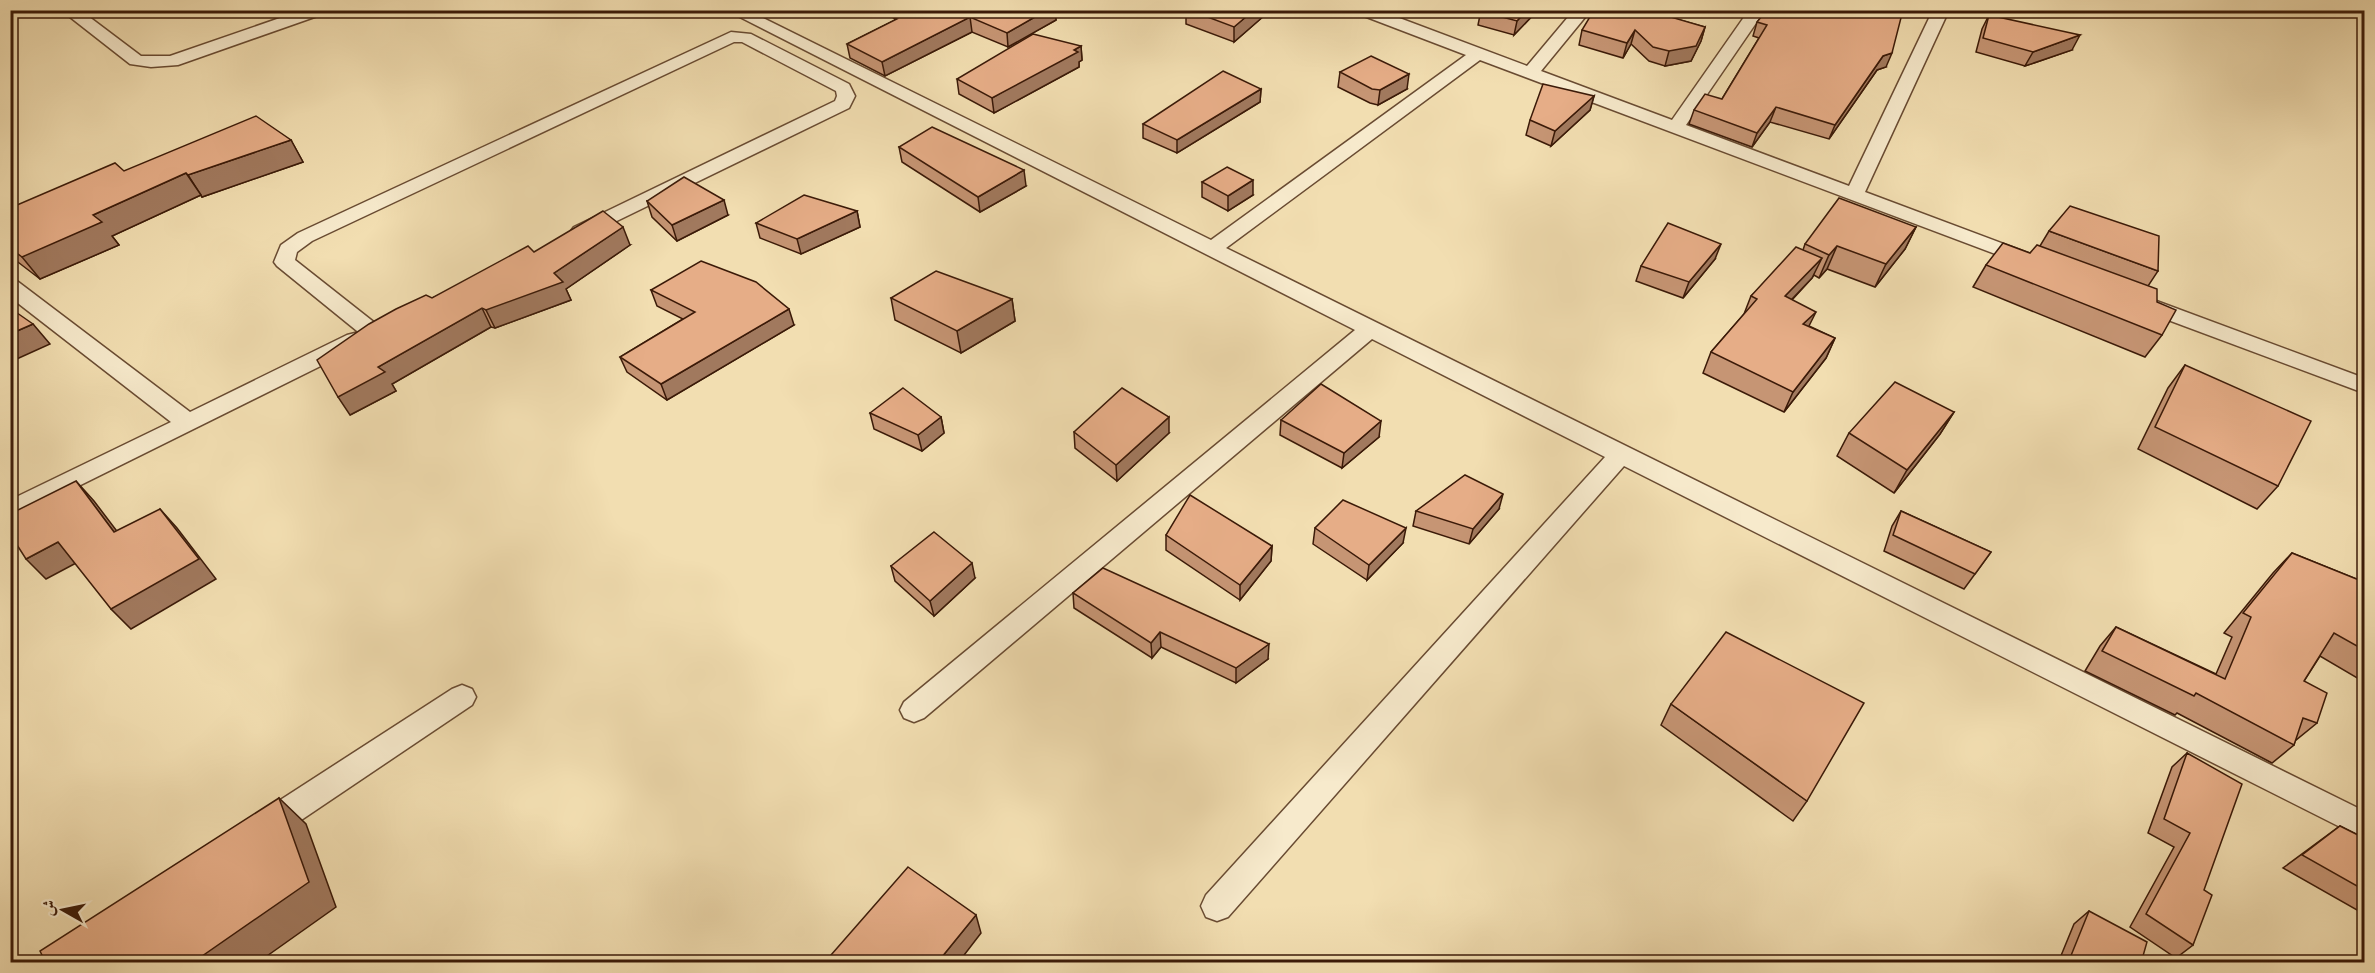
<svg xmlns="http://www.w3.org/2000/svg" width="2375" height="973" font-family="'IM FELL Great Primer',Amiri,serif">
<rect width="100%" height="100%" fill="#f2deb1"/>
<filter id="stains"><feTurbulence type="fractalNoise" baseFrequency=".00333" numOctaves="4"/><feColorMatrix values="0 0 0 0 .2 0 0 0 0 .09 0 0 0 0 .02 0 0 0 .5 -.17"/></filter>
<radialGradient id="worn" r=".72"><stop offset=".6" stop-color="#630" stop-opacity="0"/><stop offset="1" stop-color="#630" stop-opacity=".3"/></radialGradient>
<g fill="none" stroke-linecap="round" stroke-linejoin="round">
<defs>
<g id="minor">
<polygon points="61,10 80,10 141,56 170,56 303,10 328,10 326,13 178,65 151,67 130,64"/>
<polygon points="726,10 747,10 1211,240 1466,55 1356,13 1354,10 1378,10 1527,66 1574,10 1591,10 1541,71 1672,120 1749,10 1765,10 1686,125 1849,186 1933,10 1949,10 1865,192 2036,256 2039,260 2036,264 2022,264 1480,60 1226,248 2364,811 2364,839 1624,466 1228,917 1217,921 1206,917 1201,906 1206,895 1605,457 1372,339 924,718 914,722 904,718 900,710 904,702 1355,330"/>
<polygon points="731,32 751,34 849,84 855,96 849,108 588,235 574,235 571,231 574,227 835,101 837,96 836,91 742,42 734,42 312,241 297,252 295,260 380,327 383,332 380,337 372,339 363,336 366,340 363,345 10,520 10,500 171,422 10,297 10,280 17,281 190,412 347,335 355,333 362,335 277,266 274,262 281,245 298,233"/>
<polygon points="2143,296 2364,378 2364,393 2136,308 2133,303 2136,298"/>
<polygon points="462,685 472,689 476,697 472,705 276,837 265,841 254,837 250,827 254,817 452,689"/>
</g>
</defs>
<use href="#minor" stroke="#694b32" stroke-width="3"/>
<use href="#minor" fill="#f7eacc" fill-rule="evenodd"/>
</g>
<g fill="#c69574" stroke="#3b1a08" stroke-width="1.5">
<polygon points="913,10 1055,10 1056,20 1008,47 972,32 885,76 850,58 847,44 895,20 894,18"/>
<polygon points="1186,10 1265,10 1265,15 1234,42 1186,24"/>
<polygon points="1481,10 1538,10 1514,35 1478,25"/>
<polygon points="1767,10 1886,67 1877,70 1829,139 1770,122 1752,147 1689,124 1694,110 1722,99 1759,38 1753,36 1757,22"/>
<polygon points="1655,13 1705,27 1701,41 1691,61 1665,66 1649,61 1631,44 1623,58 1579,45 1582,30"/>
<polygon points="1989,15 2072,50 2025,66 1976,52 1982,29"/>
<polygon points="1081,46 1082,60 1079,62 1079,67 994,113 959,94 957,79"/>
<polygon points="1340,72 1407,89 1378,105 1370,103 1338,87"/>
<polygon points="1261,89 1260,102 1177,153 1143,138 1143,124"/>
<polygon points="1594,96 1590,110 1551,146 1526,135 1530,120"/>
<polygon points="291,140 303,162 202,197 201,195 112,236 119,245 40,279 10,256 10,208 124,171"/>
<polygon points="899,147 1026,186 980,212 902,162"/>
<polygon points="1202,182 1253,195 1228,211 1202,197"/>
<polygon points="647,201 728,215 677,241 652,217"/>
<polygon points="857,211 860,227 801,254 760,238 756,223"/>
<polygon points="1916,227 1905,249 1875,287 1827,269 1819,278 1814,275 1812,278 1792,300 1809,326 1835,338 1826,358 1784,412 1703,373 1711,352 1744,314 1751,296 1803,250 1805,244"/>
<polygon points="2049,231 2158,271 2148,286 2157,302 2162,335 2145,357 1973,287 1986,265 2030,253 2040,246"/>
<polygon points="630,245 566,289 571,300 495,328 491,327 392,384 396,391 350,415 432,298 534,252"/>
<polygon points="1715,259 1683,298 1636,281 1641,266"/>
<polygon points="651,290 794,325 667,400 627,372 620,357 683,319 657,306"/>
<polygon points="891,298 1012,299 1015,321 961,353 895,320"/>
<polygon points="2185,365 2278,486 2257,509 2138,449 2168,388"/>
<polygon points="1954,412 1940,434 1894,493 1837,456 1849,433"/>
<polygon points="870,413 941,417 944,433 922,451 874,429"/>
<polygon points="1281,420 1379,437 1342,468 1280,435"/>
<polygon points="1074,432 1169,433 1117,481 1075,448"/>
<polygon points="1499,509 1469,544 1413,526 1416,511"/>
<polygon points="1901,511 1991,552 1964,589 1884,551 1892,526"/>
<polygon points="1315,528 1403,543 1367,580 1313,544"/>
<polygon points="1166,535 1272,546 1271,561 1240,600 1166,550"/>
<polygon points="2292,553 2364,582 2364,682 2320,656 2304,681 2317,723 2295,741 2294,745 2272,763 2177,713 2175,715 2085,671 2100,646 2116,627 2216,674 2232,637 2224,633 2273,573"/>
<polygon points="891,566 975,578 934,616 895,581"/>
<polygon points="1073,593 1268,659 1236,683 1161,647 1152,658 1074,608"/>
<polygon points="1671,704 1807,801 1793,821 1661,725"/>
<polygon points="2187,753 2204,890 2193,945 2176,958 2130,927 2174,847 2148,833 2172,767"/>
<polygon points="2340,826 2364,838 2364,914 2283,868"/>
<polygon points="2089,911 2141,963 2058,963 2074,924"/>
</g>
<g fill="#a1795e" stroke="#3b1a08" stroke-width="1.5">
<polygon points="1047,10 1055,10 1056,20 1008,47 1007,33"/>
<polygon points="1254,10 1265,10 1265,15 1234,42 1234,27"/>
<polygon points="1527,10 1538,10 1514,35 1517,21"/>
<polygon points="970,17 972,32 885,76 882,62"/>
<polygon points="1705,27 1701,41 1691,61 1665,66 1669,51"/>
<polygon points="1635,30 1631,44 1623,58 1627,43"/>
<polygon points="2080,35 2072,50 2025,66 2033,52"/>
<polygon points="1081,46 1082,60 1079,62 1079,67 994,113 992,98"/>
<polygon points="1892,53 1886,67 1877,70 1829,139 1835,125 1883,56"/>
<polygon points="1409,74 1407,89 1378,105 1380,90"/>
<polygon points="1261,89 1260,102 1177,153 1177,140"/>
<polygon points="1594,96 1590,110 1551,146 1555,131"/>
<polygon points="1776,107 1770,122 1752,147 1757,133"/>
<polygon points="291,140 303,162 202,197 188,175"/>
<polygon points="1024,170 1026,186 980,212 978,197"/>
<polygon points="186,173 201,195 112,236 119,245 40,279 22,257 93,215"/>
<polygon points="1253,180 1253,195 1228,211 1228,196"/>
<polygon points="724,200 728,215 677,241 672,225"/>
<polygon points="857,211 860,227 801,254 797,239"/>
<polygon points="623,227 630,245 566,289 571,300 495,328 486,310 554,273"/>
<polygon points="1916,227 1905,249 1875,287 1886,264"/>
<polygon points="1721,244 1715,259 1683,298 1689,282"/>
<polygon points="1837,246 1827,269 1819,278 1829,255"/>
<polygon points="1822,258 1812,278 1776,316 1785,296"/>
<polygon points="1012,299 1015,321 961,353 957,331"/>
<polygon points="482,308 491,327 392,384 396,391 350,415 338,397 378,367"/>
<polygon points="789,309 794,325 667,400 661,384"/>
<polygon points="1816,312 1806,332 1803,324"/>
<polygon points="33,324 50,344 10,362 10,334"/>
<polygon points="1835,338 1826,358 1784,412 1793,392"/>
<polygon points="1954,412 1940,434 1894,493 1907,470"/>
<polygon points="941,417 944,433 922,451 918,435"/>
<polygon points="1169,417 1169,433 1117,481 1116,465"/>
<polygon points="1381,421 1379,437 1342,468 1344,453"/>
<polygon points="76,481 94,501 132,551 114,532"/>
<polygon points="1503,494 1499,509 1469,544 1473,529"/>
<polygon points="160,509 177,528 216,579 131,629 111,609"/>
<polygon points="1406,528 1403,543 1367,580 1369,565"/>
<polygon points="58,542 78,562 46,579 26,559"/>
<polygon points="1272,546 1271,561 1240,600 1240,585"/>
<polygon points="972,563 975,578 934,616 930,601"/>
<polygon points="1160,632 1161,647 1152,658 1151,643"/>
<polygon points="1269,644 1268,659 1236,683 1236,668"/>
<polygon points="279,798 306,824 336,907 257,963 192,963"/>
<polygon points="976,915 981,933 958,963 937,963"/>
</g>
<g fill="#e6ad87" stroke="#3b1a08" stroke-width="1.5">
<polygon points="913,10 1047,10 1007,33 970,17 882,62 847,44 897,19 894,18"/>
<polygon points="1189,10 1254,10 1234,27"/>
<polygon points="1481,10 1527,10 1517,21 1480,11"/>
<polygon points="1594,10 1651,10 1650,11 1705,27 1696,46 1669,51 1653,47 1635,30 1627,43 1582,30"/>
<polygon points="1767,10 1903,10 1892,53 1883,56 1835,125 1776,107 1757,133 1694,110 1705,94 1722,99 1767,25 1757,22"/>
<polygon points="1989,15 2080,35 2033,52 1983,38"/>
<polygon points="1033,34 1081,46 1074,50 1078,52 992,98 957,79"/>
<polygon points="1371,56 1409,74 1380,90 1372,89 1340,72"/>
<polygon points="1223,71 1261,89 1177,140 1143,124"/>
<polygon points="1543,84 1594,96 1555,131 1530,120"/>
<polygon points="256,116 291,140 188,175 186,173 93,215 102,222 22,257 10,248 10,208 115,163 124,171"/>
<polygon points="932,127 1024,170 978,197 899,147"/>
<polygon points="1227,167 1253,180 1228,196 1202,182"/>
<polygon points="684,177 724,200 672,225 647,201"/>
<polygon points="804,195 857,211 797,239 756,223"/>
<polygon points="1839,198 1916,227 1886,264 1837,246 1829,255 1805,244"/>
<polygon points="2070,206 2159,236 2158,271 2049,231"/>
<polygon points="603,211 623,227 554,273 563,282 486,310 482,308 378,367 385,372 338,397 317,360 369,324 396,309 426,295 432,298 528,246 534,252"/>
<polygon points="1668,223 1721,244 1689,282 1641,266"/>
<polygon points="2003,243 2030,253 2037,245 2157,289 2157,302 2176,310 2162,335 1986,265"/>
<polygon points="1796,247 1822,258 1785,296 1816,312 1803,324 1835,338 1793,392 1711,352 1757,299 1751,296"/>
<polygon points="701,261 756,282 789,309 661,384 620,357 695,312 651,290"/>
<polygon points="936,271 1012,299 957,331 891,298"/>
<polygon points="10,308 33,324 10,334"/>
<polygon points="2185,365 2311,421 2278,486 2155,427"/>
<polygon points="1895,382 1954,412 1907,470 1849,433"/>
<polygon points="1321,384 1381,421 1344,453 1281,420"/>
<polygon points="903,388 941,417 918,435 870,413"/>
<polygon points="1122,388 1169,417 1116,465 1074,432"/>
<polygon points="1465,475 1503,494 1473,529 1416,511"/>
<polygon points="76,481 114,532 160,509 199,559 111,609 58,542 26,559 10,534 10,514"/>
<polygon points="1190,495 1272,546 1240,585 1166,535"/>
<polygon points="1343,500 1406,528 1369,565 1315,528"/>
<polygon points="1901,511 1991,552 1975,574 1893,535"/>
<polygon points="934,532 972,563 930,601 891,566"/>
<polygon points="2292,553 2364,582 2364,650 2334,633 2304,681 2327,693 2317,723 2303,718 2294,745 2196,693 2194,696 2102,651 2116,627 2225,679 2251,617 2243,613"/>
<polygon points="1103,568 1269,644 1236,668 1160,632 1151,643 1073,593"/>
<polygon points="1726,632 1864,703 1807,801 1671,704"/>
<polygon points="2187,753 2242,784 2204,890 2212,895 2193,945 2146,914 2190,833 2164,819"/>
<polygon points="279,798 309,882 192,963 46,963 40,951"/>
<polygon points="2340,826 2364,838 2364,890 2302,855"/>
<polygon points="908,867 976,915 937,963 824,963"/>
<polygon points="2089,911 2147,942 2141,963 2068,963"/>
</g>
<rect width="2375" height="973" fill="none" stroke="#f2deb1" stroke-width="36"/>
<rect x="12" y="12" width="2351" height="949" fill="none" stroke="#3b1a08" stroke-width="3"/>
<rect x="18" y="18" width="2339" height="937" fill="none" stroke="#3b1a08" stroke-width="1.5"/>
<g transform="translate(63 910) rotate(279)" stroke="#f7eacc" stroke-width="4.5" paint-order="stroke">
<path d="M0-4.5L10 22L0 15L-10 22Z" fill="#3b1a08"/>
<text y="-9" font-size="16" font-weight="bold" text-anchor="middle" fill="#3b1a08">ش</text>
</g>
<rect width="100%" height="100%" filter="url(#stains)"/>
<rect width="100%" height="100%" fill="url(#worn)"/>
</svg>
